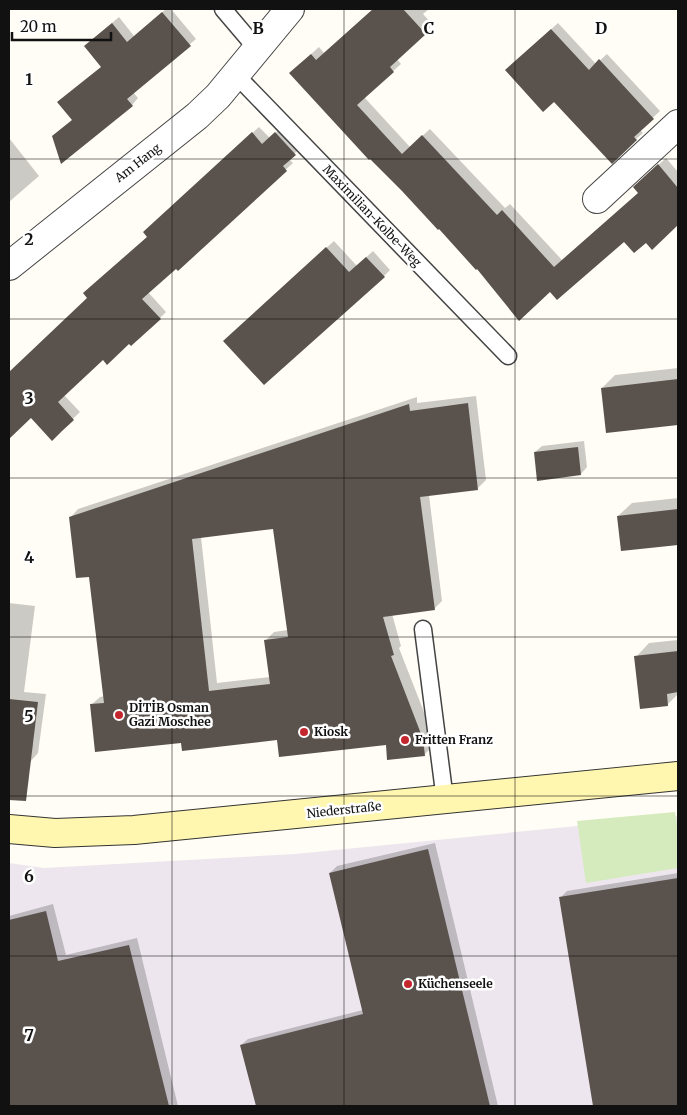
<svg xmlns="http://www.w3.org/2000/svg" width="687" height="1115" font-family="Merriweather,serif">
<rect width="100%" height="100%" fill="#fffdf5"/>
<polygon fill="#eee6ef" points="678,816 678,1106 9,1106 9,863 44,868 295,854"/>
<polygon fill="#d5ebbd" points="675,812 678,831 678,868 586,883 577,821"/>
<g fill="#0003" fill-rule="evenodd">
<polygon points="166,9 171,9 196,39 133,92 138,98 132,105 73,119 102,66 85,46 119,17 134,36"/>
<polygon points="373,9 429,9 423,14 433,25 397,59 401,64 364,97 410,147 430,129 505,208 510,204 562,260 639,193 642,180 666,158 678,172 678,224 652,248 646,241 624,240 550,290 477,267 299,65 319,47 324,53"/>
<polygon points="558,23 596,64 607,54 660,111 640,130 643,133 636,139 554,100 513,64"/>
<polygon points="259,127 270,138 282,127 301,147 289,159 293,163 178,269 176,267 148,292 166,312 160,318 129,342 103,359 64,395 80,412 52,439 31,417 9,437 9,373 89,297 148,236 151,226"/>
<polygon points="9,138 39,176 9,202"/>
<polygon points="334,241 357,266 373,251 390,270 384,276 231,334"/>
<polygon points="678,368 678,424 607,431 602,388 615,375"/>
<path d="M 476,396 L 486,480 L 478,488 L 429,495 L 442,601 L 434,609 L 392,614 L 401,646 L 399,648 L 431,730 L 432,747 L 424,755 L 387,744 L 278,739 L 182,742 L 91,705 L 100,697 L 105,696 L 90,576 L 70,518 L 78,509 L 417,397 L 417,403 ZM 274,528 L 288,630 L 274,632 L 266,640 L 270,677 L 217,683 L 201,537 Z"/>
<polygon points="584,441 587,467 581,474 535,452 542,446"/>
<polygon points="678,498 678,544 622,550 618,516 632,503"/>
<polygon points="9,603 35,606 24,692 46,694 38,753 30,762 9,760"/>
<polygon points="678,640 678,694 667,705 636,657 649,643"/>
<polygon points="435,843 498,1106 257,1106 241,1045 248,1039 363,1010 330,873 337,866"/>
<polygon points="678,873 678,1106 594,1106 560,898 567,891"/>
<polygon points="53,904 66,955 137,938 178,1106 9,1106 9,916"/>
</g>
<g fill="#5a524d" fill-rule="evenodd">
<polygon points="373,9 403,9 426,34 390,67 394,72 357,105 402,154 422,135 497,215 502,210 554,267 638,193 633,187 658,164 678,188 678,225 652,250 646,243 634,253 624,242 557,300 550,292 519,321 477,269 476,270 439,229 438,230 402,191 370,159 369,160 289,73 311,54 316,60"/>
<polygon points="162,12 191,46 127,99 133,106 61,164 52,136 72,120 57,102 101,67 84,46 112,23 127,42"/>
<polygon points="551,29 589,70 599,59 654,119 634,137 637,140 612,164 554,102 543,112 505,70"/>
<polygon points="252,132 262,144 275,132 296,155 283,166 287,171 178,271 176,269 142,299 161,319 131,346 129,344 107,365 103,360 58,402 74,420 62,431 52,441 31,418 9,439 9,372 87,298 83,293 147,237 143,232"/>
<polygon points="326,247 349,272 366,257 385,277 264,385 223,341"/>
<polygon points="678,379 678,425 606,433 601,388"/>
<path d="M 468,403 L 478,490 L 420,497 L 435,610 L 383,617 L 394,655 L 391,656 L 423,739 L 425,756 L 387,760 L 386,745 L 279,757 L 277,740 L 182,751 L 181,743 L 95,752 L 90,704 L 104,703 L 89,577 L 76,578 L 69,517 L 409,404 L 410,411 ZM 273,529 L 288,637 L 264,640 L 270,684 L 209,691 L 192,539 Z"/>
<polygon points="578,447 581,475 537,481 534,452"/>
<polygon points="678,509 678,545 621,551 617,516"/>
<polygon points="678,651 678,692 667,694 668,706 640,709 634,656"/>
<polygon points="9,699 38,702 26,801 9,800"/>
<polygon points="428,849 490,1106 256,1106 240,1045 363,1014 329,873"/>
<polygon points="678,878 678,1106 593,1106 559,897"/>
<polygon points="46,911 58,961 129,945 169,1106 9,1106 9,920"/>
</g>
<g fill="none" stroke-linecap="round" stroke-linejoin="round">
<defs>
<g id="lane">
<polyline points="223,9 257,49"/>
<polyline points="236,75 508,356"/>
<polyline points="423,629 445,800"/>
</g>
<g id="street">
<polyline points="597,199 678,124"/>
<polyline points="9,266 197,116 218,96 290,9"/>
</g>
<polyline id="secondary" points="9,829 55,833 134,830 678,776"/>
</defs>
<use href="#lane" stroke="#444" stroke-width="19"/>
<use href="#street" stroke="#444" stroke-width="30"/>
<use href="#secondary" stroke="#333" stroke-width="30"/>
<use href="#lane" stroke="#fff" stroke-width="16"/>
<use href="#street" stroke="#fff" stroke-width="28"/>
<use href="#secondary" stroke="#fff6b0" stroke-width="28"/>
</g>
<path fill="none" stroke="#111" stroke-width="1" stroke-opacity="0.55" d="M 172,9 L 172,1106M 344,9 L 344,1106M 515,9 L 515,1106M 9,159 L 678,159M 9,319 L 678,319M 9,478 L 678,478M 9,637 L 678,637M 9,796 L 678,796M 9,956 L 678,956"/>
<g fill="#c4262e" stroke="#fff" stroke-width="2">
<circle cx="119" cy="715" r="5"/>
<circle cx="304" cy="732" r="5"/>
<circle cx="405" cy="740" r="5"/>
<circle cx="408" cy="984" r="5"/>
</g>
<g text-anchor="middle" stroke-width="5" stroke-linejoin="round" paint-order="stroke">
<g font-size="12" fill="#111" stroke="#fff">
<text transform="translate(138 163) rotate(-38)" y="4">Am Hang</text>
<text transform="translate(372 216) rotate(46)" y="4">Maximilian-Kolbe-Weg</text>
<text transform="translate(344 810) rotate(-6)" y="4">Niederstraße</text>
</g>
<g font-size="12" font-weight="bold" fill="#111" stroke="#fff" text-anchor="start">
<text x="129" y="712">DİTİB Osman<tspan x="129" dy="14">Gazi Moschee</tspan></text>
<text x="314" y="736">Kiosk</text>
<text x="415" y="744">Fritten Franz</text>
<text x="418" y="988">Küchenseele</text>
</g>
</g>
<g font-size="16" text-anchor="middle" font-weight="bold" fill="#111" stroke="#fff" stroke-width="5" stroke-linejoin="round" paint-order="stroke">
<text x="258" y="34">B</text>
<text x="429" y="34">C</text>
<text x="601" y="34">D</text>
<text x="29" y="85">1</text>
<text x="29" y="245">2</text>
<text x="29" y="404">3</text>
<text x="29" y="563">4</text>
<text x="29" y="722">5</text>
<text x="29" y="882">6</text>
<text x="29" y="1041">7</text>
</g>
<rect width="687" height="1115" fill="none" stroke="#111111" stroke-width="20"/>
<path d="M12 32v8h99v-8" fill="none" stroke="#111111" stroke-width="2.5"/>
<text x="20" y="32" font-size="15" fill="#111111" stroke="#ffffff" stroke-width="4" paint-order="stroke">20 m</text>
</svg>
